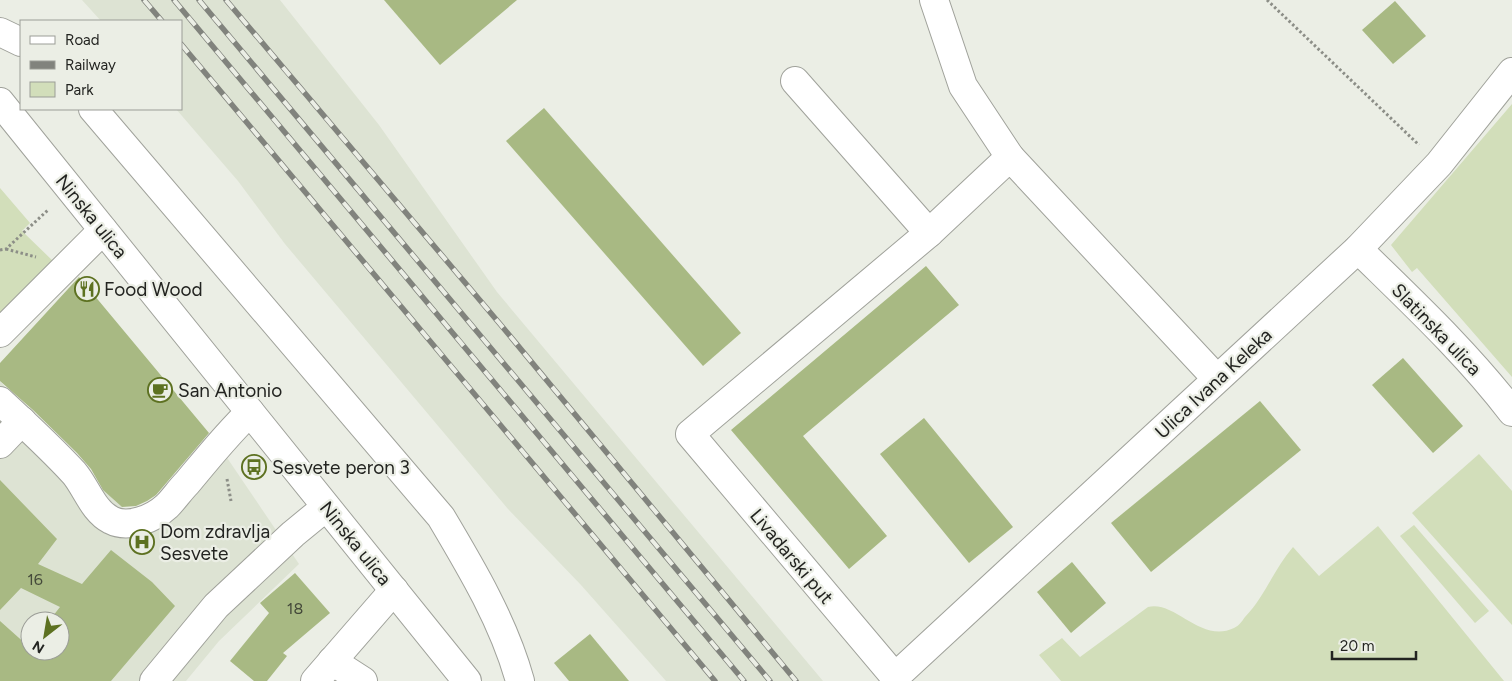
<svg xmlns="http://www.w3.org/2000/svg" width="1512" height="681" font-family="Figtree,sans-serif">
<rect width="100%" height="100%" fill="#ebeee5"/>
<g fill="#dde3d3" fill-rule="evenodd">
<polygon points="82,0 280,0 379,125 497,292 823,681 666,681 581,585 508,509 285,244 238,181 176,109 181,109 181,21 101,21"/>
<path d="M 0,381 L 51,442 L 135,519 L 215,440 L 299,564 L 219,641 L 186,681 L 0,681 ZM 30,621 L 60,621 L 60,651 L 30,651 Z"/>
</g>
<g fill="#d2deba">
<polygon points="1512,104 1512,377 1417,268 1412,272 1391,245"/>
<polygon points="0,188 30,223 22,231 55,263 0,322"/>
<polygon points="1479,454 1512,491 1512,625 1412,513"/>
<polygon points="1414,525 1489,611 1475,623 1400,536"/>
<path d="M 1378,526 L 1504,681 L 1061,681 L 1039,655 L 1062,638 L 1080,657 L 1148,607 C 1175,600 1201,644 1234,628 C 1239,626 1242,621 1245,617 C 1265,596 1274,569 1293,547 L 1319,576 Z"/>
</g>
<g fill="#a8b983">
<polygon points="384,0 517,0 440,65"/>
<polygon points="1395,1 1426,36 1393,64 1362,30"/>
<polygon points="544,108 741,333 703,366 506,141"/>
<polygon points="926,266 959,305 803,436 887,536 849,569 731,430"/>
<polygon points="79,277 209,433 156,495 147,501 136,506 122,507 103,490 91,469 77,453 33,410 0,381 0,363"/>
<polygon points="1403,358 1463,426 1433,453 1372,385"/>
<polygon points="1260,401 1301,450 1151,572 1111,523"/>
<polygon points="924,418 1013,527 969,563 880,454"/>
<polygon points="0,480 57,539 38,564 82,584 111,550 152,582 175,606 111,681 0,681 0,621 28,646 30,644 30,651 60,651 60,621 49,621 60,607 21,588 0,610"/>
<polygon points="1072,562 1106,603 1071,633 1037,592"/>
<polygon points="295,573 330,613 283,653 287,656 267,681 254,681 230,661 269,613 260,603"/>
<polygon points="590,634 629,681 569,681 554,663"/>
</g>
<g fill="none" stroke-linecap="round" stroke-linejoin="round">
<defs>
<g id="minor">
<polyline points="934,0 963,86 1010,157"/>
<polyline points="0,32 21,42"/>
<polyline points="795,81 929,233"/>
<polyline points="0,102 467,681"/>
<path d="M 93,109 L 441,517 C 472,569 504,623 520,681"/>
<path d="M 1358,249 C 1411,301 1467,353 1512,412"/>
<polyline points="0,333 103,230"/>
<polyline points="1217,379 1010,157 929,233 690,434 895,677 1358,249 1439,164 1512,72"/>
<path d="M 0,401 C 25,424 51,448 74,473 C 86,487 93,511 111,520 C 128,529 153,519 167,506 C 174,499 180,490 187,483 C 207,459 227,434 250,412"/>
<polyline points="0,444 22,421"/>
<polyline points="332,661 363,681"/>
<polyline points="154,681 216,606 293,534 326,507"/>
<polyline points="315,681 394,590"/>
</g>
</defs>
<use href="#minor" stroke="#a0a29b" stroke-width="30"/>
<g stroke="#8c8e87" stroke-width="3" stroke-dasharray="2.5 2.5" stroke-linecap="butt">
<polyline points="1267,0 1419,145"/>
<polyline points="6,249 36,257"/>
<polyline points="0,250 6,249 49,209"/>
<polyline points="227,479 231,501"/>
</g>
<use href="#minor" stroke="#fff" stroke-width="28"/>
<defs>
<g id="rail">
<polyline points="144,0 162,21"/>
<polyline points="174,0 744,681"/>
<polyline points="199,0 770,681"/>
<polyline points="226,0 500,324 796,681"/>
<polyline points="181,44 715,681"/>
</g>
</defs>
<use href="#rail" stroke="#81837d" stroke-width="5.5"/>
<use href="#rail" stroke="#ebeee5" stroke-width="4" stroke-dasharray="11" stroke-linecap="butt"/>
</g>
<defs>
<symbol id="restaurant-ring" viewBox="-11 -11 22 22"><circle r="9.5" fill="#ebeee5" stroke="#5d7121" stroke-width="1.5"/><path d="M-5-6h1v4h1v-4h1v4h1v-4h1v5L-1.5 .5V6h-2V.5L-5-1ZM5-6V6H3V1.5H1.5Q1.5-4 5-6Z" fill="#5d7121"/></symbol>
<symbol id="cafe-ring" viewBox="-11 -11 22 22"><circle r="9.5" fill="#ebeee5" stroke="#5d7121" stroke-width="1.5"/><path d="M-5.5-4.5H6V0H3Q3 3.5 0 3.5H-2.5Q-5.5 3.5-5.5 0ZM3-3.2v2h1.7v-2ZM-6 4.5H4V6H-6Z" fill="#5d7121"/></symbol>
<symbol id="bus-ring" viewBox="-11 -11 22 22"><circle r="9.5" fill="#ebeee5" stroke="#5d7121" stroke-width="1.5"/><path d="M-5-6H5V4H4V6H2V4H-2V6H-4V4H-5ZM-3.5-4V0h7V-4ZM-3.5 1.2v1.5H-2V1.2ZM2 1.2v1.5H3.5V1.2Z" fill="#5d7121"/></symbol>
<symbol id="hospital-ring" viewBox="-11 -11 22 22"><circle r="9.5" fill="#ebeee5" stroke="#5d7121" stroke-width="1.5"/><path d="M-5-5h3v3.5h4V-5h3V5h-3V1.5h-4V5h-3Z" fill="#5d7121"/></symbol>
</defs>
<g fill-rule="evenodd">
<use href="#restaurant-ring" x="73" y="275" width="28" height="28"/>
<use href="#cafe-ring" x="146" y="376" width="28" height="28"/>
<use href="#bus-ring" x="240" y="453" width="28" height="28"/>
<use href="#hospital-ring" x="128" y="528" width="28" height="28"/>
</g>
<g text-anchor="middle" stroke-width="4.5" stroke-linejoin="round" paint-order="stroke">
<g font-size="16" fill="#44493a">
<text x="35" y="585">16</text>
<text x="295" y="614">18</text>
</g>
<g font-size="19" fill="#232421" stroke="#ebeee5">
<text transform="translate(92 216) rotate(51)" y="7">Ninska ulica</text>
<text transform="translate(1437 329) rotate(46)" y="7">Slatinska ulica</text>
<text transform="translate(1213 383) rotate(-43)" y="7">Ulica Ivana Keleka</text>
<text transform="translate(356 543) rotate(51)" y="7">Ninska ulica</text>
<text transform="translate(792 556) rotate(50)" y="7">Livadarski put</text>
</g>
<g font-size="19" fill="#232421" stroke="#ebeee5" text-anchor="start">
<text x="104" y="296">Food Wood</text>
<text x="178" y="397">San Antonio</text>
<text x="272" y="474">Sesvete peron 3</text>
<text x="160" y="538">Dom zdravlja<tspan x="160" dy="22">Sesvete</tspan></text>
</g>
</g>
<rect x="20" y="20" width="162" height="90" fill="#ebeee5" stroke="#9b9d97"/>
<rect x="30" y="36" width="25" height="8" fill="#ffffff" stroke="#9b9d97"/>
<text x="65" y="45" font-size="15" fill="#232421">Road</text>
<rect x="30" y="61" width="25" height="8" fill="#81837d" stroke="#9b9d97"/>
<text x="65" y="70" font-size="15" fill="#232421">Railway</text>
<rect x="30" y="82" width="25" height="15" fill="#d2deba" stroke="#9b9d97"/>
<text x="65" y="95" font-size="15" fill="#232421">Park</text>
<g transform="translate(45 636) rotate(211)"><circle r="24" fill="#ebeee5" stroke="#9b9d97"/>
<path d="M0-4L9 19L0 12L-9 19Z" fill="#5d7121"/>
<text y="-8" font-size="14" font-weight="bold" text-anchor="middle" fill="#232421">N</text>
</g>
<path d="M1332 651v8h84v-8" fill="none" stroke="#232421" stroke-width="2.5"/>
<text x="1340" y="651" font-size="15" fill="#232421" stroke="#ebeee5" stroke-width="4" paint-order="stroke">20 m</text>
</svg>
